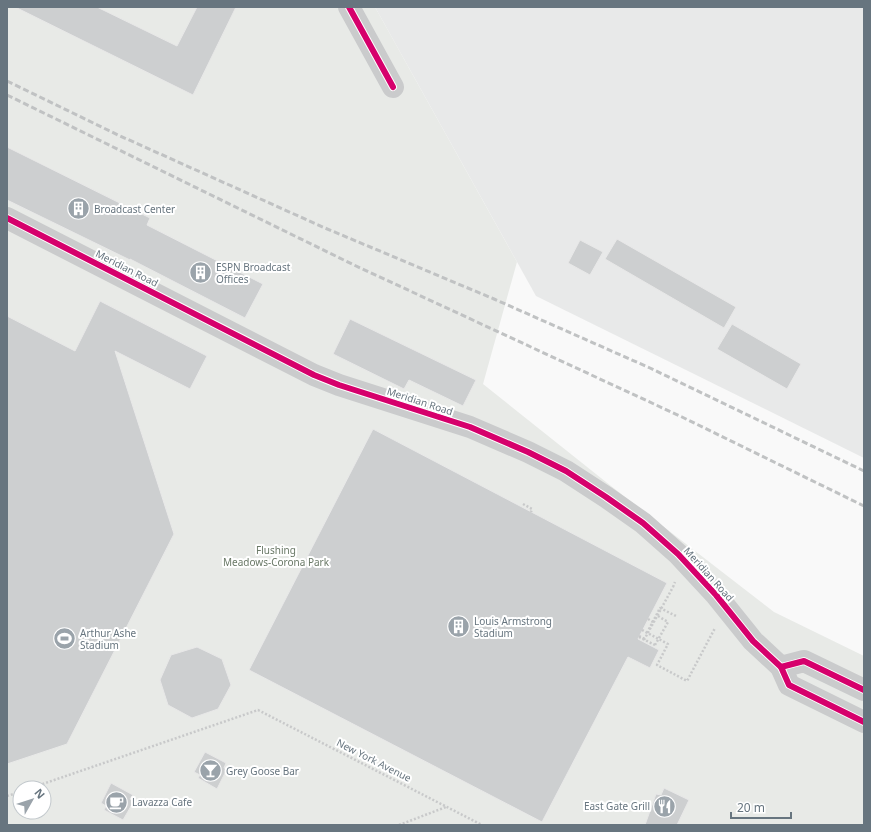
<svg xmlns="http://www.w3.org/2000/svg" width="871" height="832" font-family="'Noto Sans',sans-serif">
<rect width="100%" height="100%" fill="#f9f9f9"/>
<polygon fill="#e8e9e9" points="375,7 864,7 864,458 536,296"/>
<path fill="#e8eae7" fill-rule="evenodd" d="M 7,7 L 375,7 L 517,262 L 483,384 L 611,486 L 774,612 L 864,656 L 864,825 L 7,825 ZM 20,788 L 44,788 L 44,812 L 20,812 Z"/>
<g fill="#cdcfd0" stroke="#e8e8e8">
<polygon points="15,7 97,7 177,46 197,7 236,7 193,95"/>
<polygon points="7,147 150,218 147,225 263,284 245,318 130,259 130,260 7,200"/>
<polygon points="617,239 736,307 724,328 605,259"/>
<polygon points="580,240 603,252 590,275 568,263"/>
<polygon points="100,301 207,356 190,389 115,351 174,534 67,744 7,764 7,316 75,351"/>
<polygon points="350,319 476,380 463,406 409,380 404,389 333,354"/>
<polygon points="732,324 801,364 787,389 717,349"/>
<polygon points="373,429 667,583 638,639 659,650 650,668 628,657 542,822 249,670"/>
<polygon points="197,647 222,659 231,685 218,709 192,718 168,705 160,680 171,655"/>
<polygon points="205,752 226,763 224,768 227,769 217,789 198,778 200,775 194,772"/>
<polygon points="111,783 133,795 130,799 134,801 123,820 104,810 106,806 101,803"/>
<polygon points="664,788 689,800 677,825 645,825 656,794 661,795"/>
</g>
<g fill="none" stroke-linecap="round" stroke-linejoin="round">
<g stroke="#c8c9ca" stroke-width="2.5" stroke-dasharray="2 2" stroke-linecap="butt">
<polyline points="523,504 532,509 531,512"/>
<polyline points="673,587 675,582"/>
<polyline points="658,616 668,622"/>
<polyline points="648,619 653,622"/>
<polyline points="642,630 668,644 657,665 687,681 715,628"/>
<polyline points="647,633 660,608 676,616"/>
<polyline points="639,637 655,645"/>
<polyline points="31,788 258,710 482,825"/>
<polyline points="7,796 20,792"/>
<polyline points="399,825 446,807"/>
</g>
<g stroke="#cacbcc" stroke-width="22">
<polyline points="349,7 393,87"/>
<polyline points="7,218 314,375 339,385 470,427 528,452 566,471 606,497 643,523 678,554 716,595 753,641 781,667 789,685 864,722"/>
<polyline points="781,667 804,661 864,690"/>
</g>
<g stroke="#c0c2c3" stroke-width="3" stroke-dasharray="6 3" stroke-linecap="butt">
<polyline points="7,81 118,135 325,228 494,299 650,368 864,471"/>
<polyline points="7,95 354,265 682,417 864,506"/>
</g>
<g stroke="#c8c9ca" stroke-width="2.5" stroke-dasharray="2 2" stroke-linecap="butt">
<polyline points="639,636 645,639"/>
<polyline points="644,640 673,587"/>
<polyline points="655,645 668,622"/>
</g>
<defs>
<g id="cycleway">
<polyline points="349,7 393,87"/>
<polyline points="7,218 314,375 339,385 470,427 528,452 566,471 606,497 643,523 678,554 716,595 753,641 781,667 789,685 864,722"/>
<polyline points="781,667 804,661 864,690"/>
</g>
</defs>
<use href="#cycleway" stroke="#fff" stroke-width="8"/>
<use href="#cycleway" stroke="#d6006c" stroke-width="6"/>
</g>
<defs>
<symbol id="building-disc" viewBox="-11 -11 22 22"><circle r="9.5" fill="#9aa3aa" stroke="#fff"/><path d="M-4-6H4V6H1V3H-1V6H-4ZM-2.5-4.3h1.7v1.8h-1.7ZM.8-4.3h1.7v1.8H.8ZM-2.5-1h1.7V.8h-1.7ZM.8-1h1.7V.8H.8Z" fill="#fff"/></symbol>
<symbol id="stadium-disc" viewBox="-11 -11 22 22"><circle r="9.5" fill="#9aa3aa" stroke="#fff"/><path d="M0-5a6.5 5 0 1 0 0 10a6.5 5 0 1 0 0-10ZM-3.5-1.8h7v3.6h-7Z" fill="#fff"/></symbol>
<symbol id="bar-disc" viewBox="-11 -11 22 22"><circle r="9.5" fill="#9aa3aa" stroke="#fff"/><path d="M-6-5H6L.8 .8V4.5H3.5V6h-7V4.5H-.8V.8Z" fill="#fff"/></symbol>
<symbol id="cafe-disc" viewBox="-11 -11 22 22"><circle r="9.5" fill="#9aa3aa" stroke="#fff"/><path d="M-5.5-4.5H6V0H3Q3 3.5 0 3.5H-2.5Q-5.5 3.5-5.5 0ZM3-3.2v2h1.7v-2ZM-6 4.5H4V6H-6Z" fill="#fff"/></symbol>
<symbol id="restaurant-disc" viewBox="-11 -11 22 22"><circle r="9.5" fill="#9aa3aa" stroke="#fff"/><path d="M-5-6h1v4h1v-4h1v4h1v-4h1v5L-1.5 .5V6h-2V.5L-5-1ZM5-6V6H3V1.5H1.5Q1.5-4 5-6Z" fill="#fff"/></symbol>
</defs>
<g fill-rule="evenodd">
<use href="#building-disc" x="66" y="196" width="25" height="25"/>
<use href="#building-disc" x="188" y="260" width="25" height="25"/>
<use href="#building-disc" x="446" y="614" width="25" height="25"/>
<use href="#stadium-disc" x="52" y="626" width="25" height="25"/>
<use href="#bar-disc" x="198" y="758" width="25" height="25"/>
<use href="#cafe-disc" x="104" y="790" width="25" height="25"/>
<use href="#restaurant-disc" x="652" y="794" width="25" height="25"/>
</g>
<g text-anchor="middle" stroke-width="4" stroke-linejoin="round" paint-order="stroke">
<g font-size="10" fill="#67757f" stroke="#fff" text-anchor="start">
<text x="94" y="213">Broadcast Center</text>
<text x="216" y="271">ESPN Broadcast<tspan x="216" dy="12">Offices</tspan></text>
<text x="474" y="625">Louis Armstrong<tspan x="474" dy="12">Stadium</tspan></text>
<text x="80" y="637">Arthur Ashe<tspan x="80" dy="12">Stadium</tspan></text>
<text x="226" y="775">Grey Goose Bar</text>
<text x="132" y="806">Lavazza Cafe</text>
<text x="650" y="810" text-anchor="end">East Gate Grill</text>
</g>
<g font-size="10" fill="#67757f" stroke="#fff">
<text transform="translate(127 268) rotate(27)" y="4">Meridian Road</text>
<text transform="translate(420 401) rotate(18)" y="4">Meridian Road</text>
<text transform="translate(709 574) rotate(48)" y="4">Meridian Road</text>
<text transform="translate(374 760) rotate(27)" y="4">New York Avenue</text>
</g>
<g font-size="10" fill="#697866" stroke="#fff">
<text x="276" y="554">Flushing<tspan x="276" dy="12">Meadows-Corona Park</tspan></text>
</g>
</g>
<rect width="871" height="832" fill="none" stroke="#67757f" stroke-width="16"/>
<g transform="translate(32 800) rotate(51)"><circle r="19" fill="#ffffff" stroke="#c2c8cc"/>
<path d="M0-3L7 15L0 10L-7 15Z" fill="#9aa3aa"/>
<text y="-6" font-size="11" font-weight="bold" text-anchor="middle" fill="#67757f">N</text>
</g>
<path d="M731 812v6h60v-6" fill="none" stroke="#67757f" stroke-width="2"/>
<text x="737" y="812" font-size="12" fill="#67757f" stroke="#ffffff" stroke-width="3" paint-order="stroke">20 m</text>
</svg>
